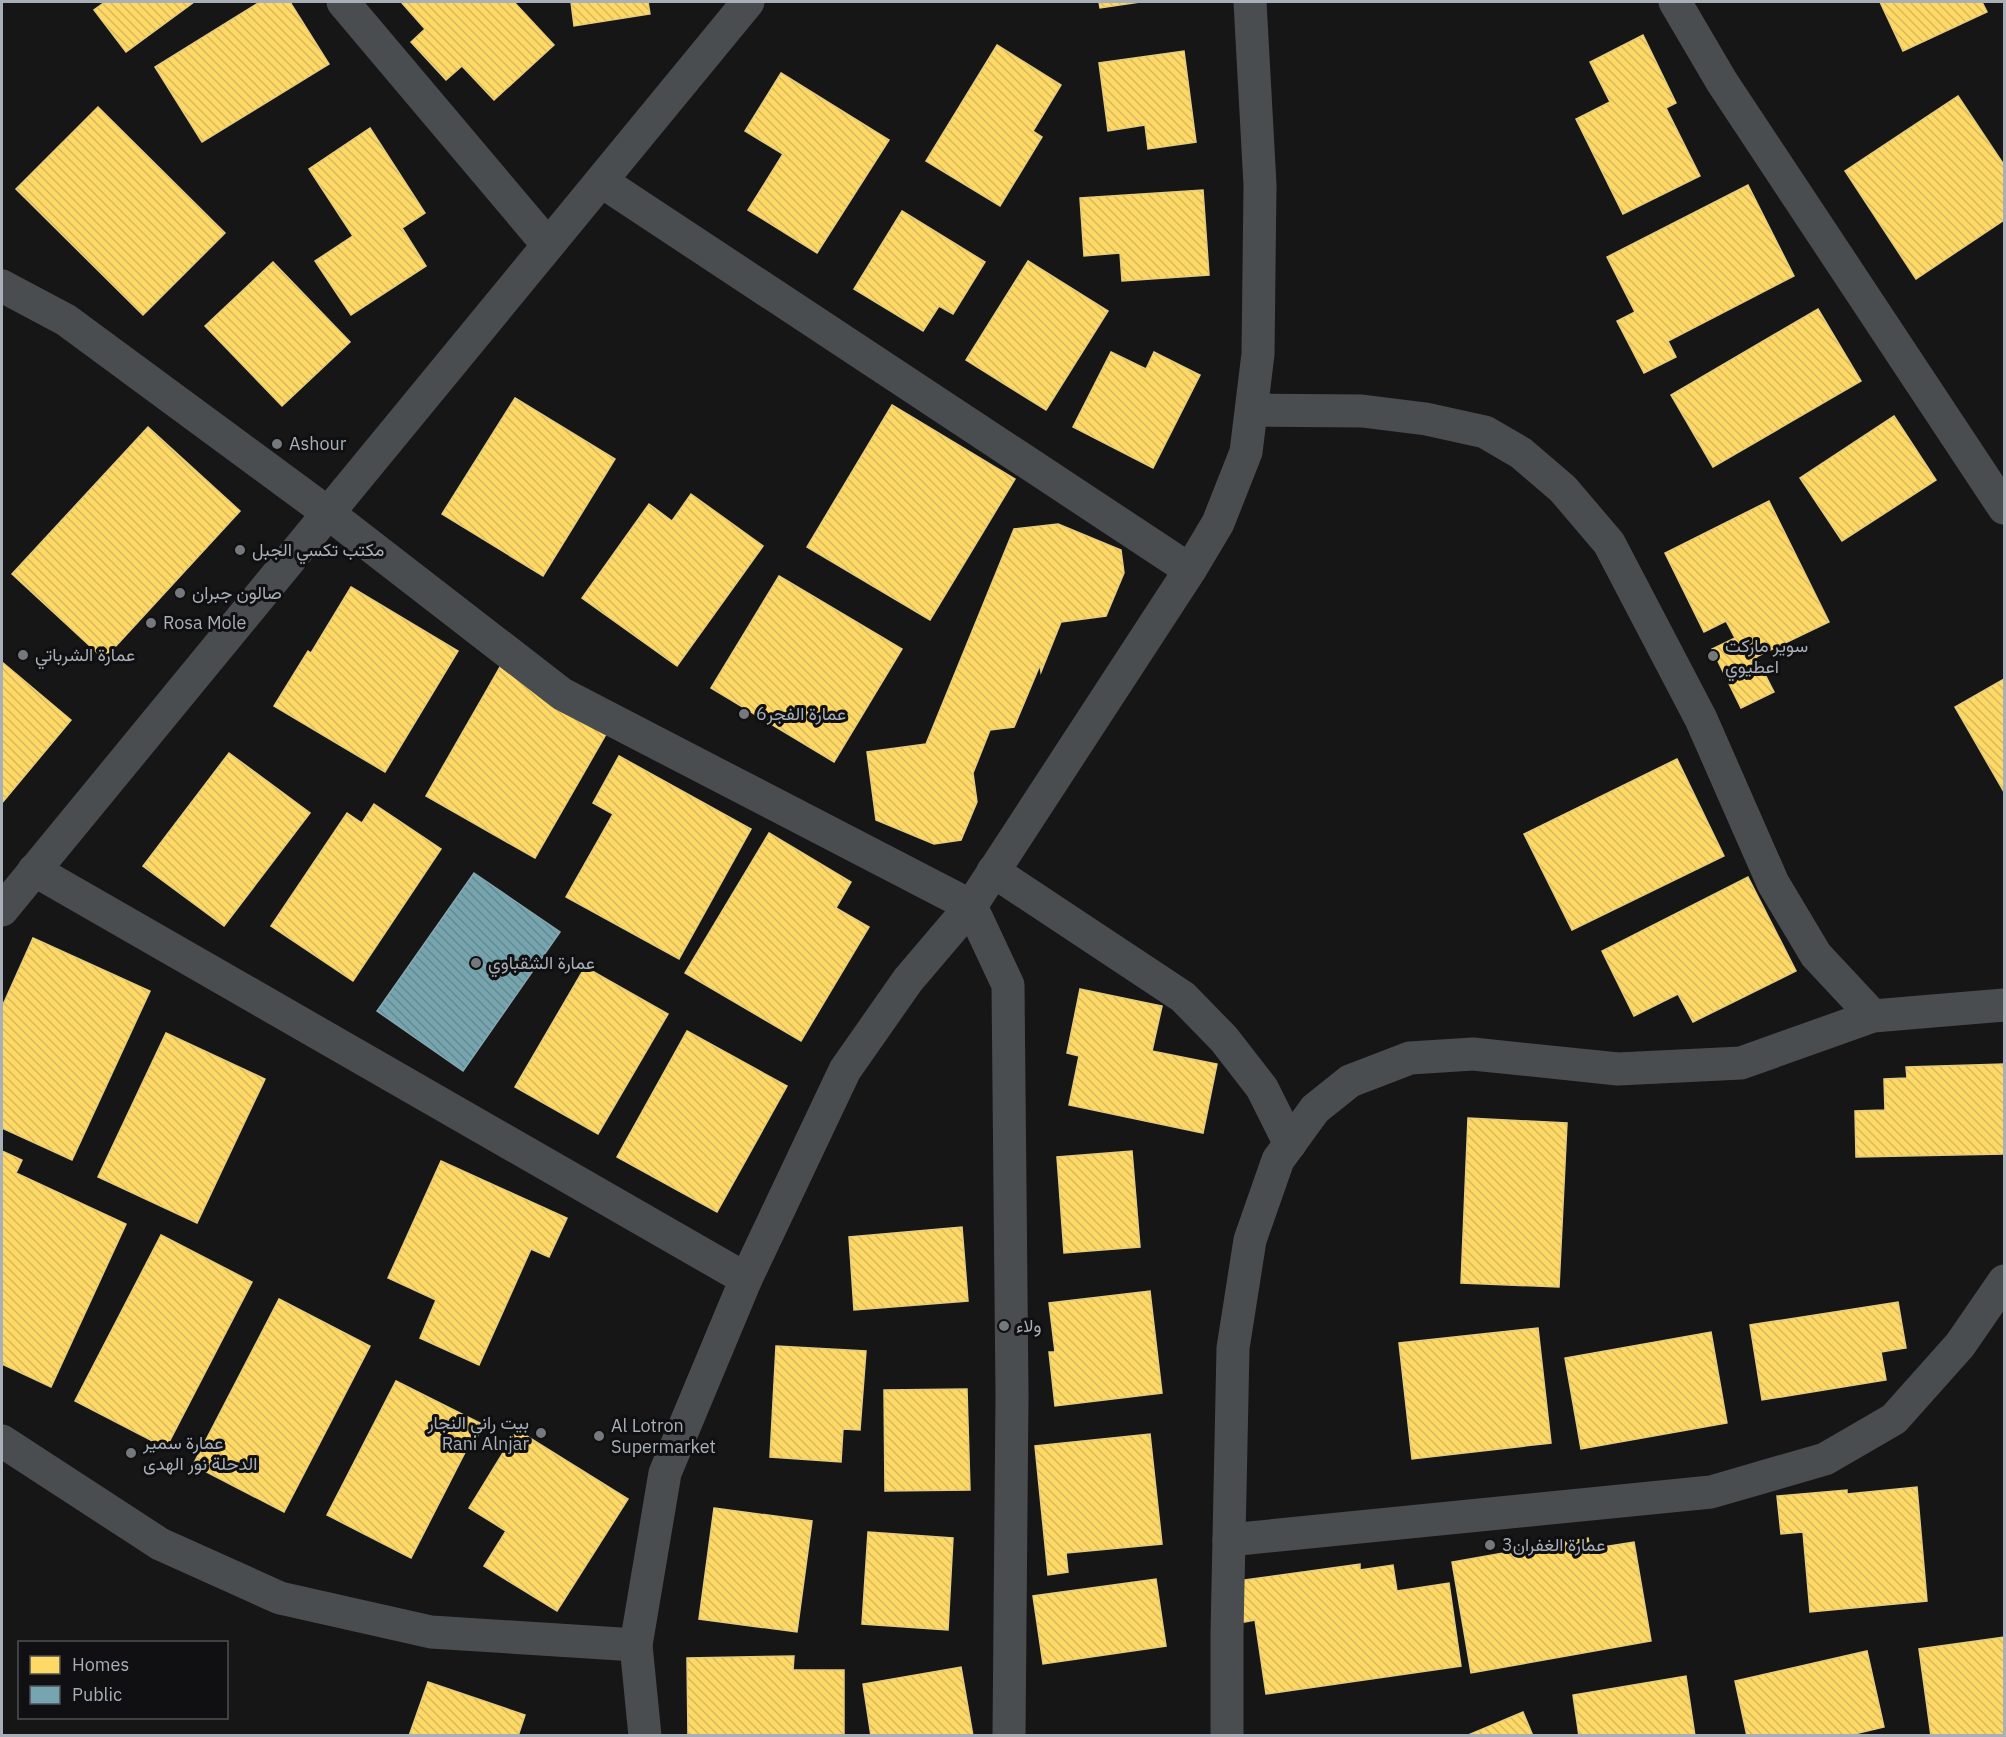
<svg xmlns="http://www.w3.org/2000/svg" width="2006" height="1737" font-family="'IBM Plex Sans',Vazirmatn,sans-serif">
<defs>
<pattern id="homes-back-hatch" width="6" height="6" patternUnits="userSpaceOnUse" patternTransform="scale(1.5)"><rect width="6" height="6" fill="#ffd966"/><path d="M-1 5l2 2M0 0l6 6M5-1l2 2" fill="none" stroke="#d6b85d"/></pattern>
<pattern id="public-back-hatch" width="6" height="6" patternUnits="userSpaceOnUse" patternTransform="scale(1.5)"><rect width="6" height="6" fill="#76a5af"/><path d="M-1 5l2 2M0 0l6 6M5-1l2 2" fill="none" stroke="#658991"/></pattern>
</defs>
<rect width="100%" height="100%" fill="#161616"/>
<g fill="url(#homes-back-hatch)" stroke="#e5cc7e" stroke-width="1.5">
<polygon points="105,2 194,2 126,52 94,10"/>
<polygon points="260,2 290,2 329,64 202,142 155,67"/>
<polygon points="403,2 514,2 554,45 494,100 462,66 446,80 411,42 425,29 402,3"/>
<polygon points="571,2 648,2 650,14 574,26"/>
<polygon points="1099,2 1140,2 1100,8"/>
<polygon points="1880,2 1982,2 1987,12 1903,51"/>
<polygon points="1643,35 1676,103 1666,108 1700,176 1623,214 1576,119 1610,102 1590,62"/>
<polygon points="997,45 1061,85 1033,131 1042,137 1000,206 926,161"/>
<polygon points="1184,51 1196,142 1148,149 1145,125 1108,131 1099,63"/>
<polygon points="781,73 889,140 817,253 748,210 783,154 745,131"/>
<polygon points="1958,96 2004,165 2004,220 1916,279 1845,171"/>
<polygon points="98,107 225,233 143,315 16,189"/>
<polygon points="370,128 425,213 402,228 426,266 351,315 315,261 353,236 309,169"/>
<polygon points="1748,185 1794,276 1668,341 1676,357 1644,373 1617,321 1635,312 1607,257"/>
<polygon points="1203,190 1209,275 1122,281 1120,253 1084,256 1080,198"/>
<polygon points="902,211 985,262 953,314 939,306 923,331 854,289"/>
<polygon points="1028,261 1108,311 1046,410 966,360"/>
<polygon points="273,262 350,342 282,406 205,326"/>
<polygon points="1818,309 1861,381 1713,467 1671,395"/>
<polygon points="1111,352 1146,369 1154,352 1200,375 1153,468 1073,427"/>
<polygon points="515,398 615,459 543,576 442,514"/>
<polygon points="892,405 1015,479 930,620 807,547"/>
<polygon points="1894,416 1936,480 1842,541 1800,478"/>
<polygon points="148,427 240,511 104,659 12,574"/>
<polygon points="691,494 763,546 677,666 582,598 649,504 672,521"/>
<polygon points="1769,501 1829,622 1756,657 1774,692 1741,708 1712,649 1735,638 1726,621 1704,632 1665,553"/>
<polygon points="1058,524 1121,550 1124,573 1106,616 1061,622 1041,672 1040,665 1014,727 990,730 973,773 977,802 961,840 934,844 876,820 867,752 926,744 1014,529"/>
<polygon points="779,576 902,649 834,762 711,688"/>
<polygon points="351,587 458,651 385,772 274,706 308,651 311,653"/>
<polygon points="2,662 71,720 2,803"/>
<polygon points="500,667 609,729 535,858 426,796"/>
<polygon points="2004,679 2004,792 1955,707"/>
<polygon points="229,753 310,813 224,926 143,866"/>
<polygon points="619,756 751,829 679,959 566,897 613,814 593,803"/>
<polygon points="1677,759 1724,856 1572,930 1524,834"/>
<polygon points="374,804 441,849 353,981 271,926 347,813 362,823"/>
<polygon points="769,833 851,882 836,908 869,927 801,1041 685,973"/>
<polygon points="1748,877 1796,971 1693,1022 1678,994 1634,1016 1602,951"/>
<polygon points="33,938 150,991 72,1160 2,1128 2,1007"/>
<polygon points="585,967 668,1014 598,1134 515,1087"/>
<polygon points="1080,989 1162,1006 1152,1051 1217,1064 1203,1133 1069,1105 1079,1056 1067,1053"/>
<polygon points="687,1031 787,1086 717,1212 617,1157"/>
<polygon points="166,1033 265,1079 197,1223 98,1177"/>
<polygon points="2004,1064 2004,1154 1856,1157 1855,1111 1885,1110 1884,1079 1907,1078 1906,1067"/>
<polygon points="1468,1118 1567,1123 1559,1287 1461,1283"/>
<polygon points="2,1151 22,1160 16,1173 126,1224 51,1387 2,1364"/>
<polygon points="1132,1151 1140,1247 1064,1253 1057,1157"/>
<polygon points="441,1161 567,1218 549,1257 531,1249 479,1365 420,1338 436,1300 388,1278"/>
<polygon points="962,1227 968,1301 854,1310 849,1237"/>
<polygon points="161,1235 252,1282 166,1448 75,1401"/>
<polygon points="1150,1291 1162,1393 1055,1406 1049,1352 1055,1352 1049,1303"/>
<polygon points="279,1299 370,1346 284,1512 193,1465"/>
<polygon points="1898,1302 1906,1348 1881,1352 1886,1380 1762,1400 1750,1325"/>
<polygon points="1538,1328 1551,1443 1412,1459 1399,1343"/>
<polygon points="1711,1332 1727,1423 1581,1449 1565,1358"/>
<polygon points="776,1346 866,1351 860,1430 843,1429 841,1462 770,1457"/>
<polygon points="396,1381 480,1423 411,1558 327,1515"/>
<polygon points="967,1389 970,1490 885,1491 884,1390"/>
<polygon points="517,1430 628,1499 557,1611 484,1566 506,1531 469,1508"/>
<polygon points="1150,1434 1162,1544 1066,1553 1068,1572 1048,1575 1035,1446"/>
<polygon points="1917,1487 1927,1601 1810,1612 1803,1532 1781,1534 1777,1496 1847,1490 1847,1494"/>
<polygon points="714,1508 812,1521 797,1632 699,1619"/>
<polygon points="868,1532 953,1538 948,1630 862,1624"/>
<polygon points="1588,1538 1590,1549 1634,1542 1651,1641 1471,1673 1452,1562"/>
<polygon points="1360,1564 1360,1570 1393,1565 1397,1591 1449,1583 1461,1666 1266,1694 1255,1620 1244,1622 1238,1581"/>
<polygon points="1156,1579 1166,1646 1043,1664 1033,1596"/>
<polygon points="2004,1637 2004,1736 1931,1736 1919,1649"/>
<polygon points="1867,1651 1884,1727 1846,1736 1747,1736 1735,1681"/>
<polygon points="794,1656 793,1670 844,1670 844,1736 688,1736 687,1658"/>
<polygon points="961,1667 973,1736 871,1736 863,1684"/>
<polygon points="1686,1676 1695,1736 1579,1736 1573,1695"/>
<polygon points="428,1682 525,1715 518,1736 409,1736"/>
<polygon points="1523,1712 1533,1736 1466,1736"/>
</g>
<polygon fill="url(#public-back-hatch)" stroke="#85a8b1" stroke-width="1.5" points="474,873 560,932 463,1071 377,1011"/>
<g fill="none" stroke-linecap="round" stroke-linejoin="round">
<g stroke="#4a4d4f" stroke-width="33">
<polyline points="343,2 548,245"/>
<polyline points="1675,2 1722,82 2004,508"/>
<polyline points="601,181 1190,570"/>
<polyline points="2,286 66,320 328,513 562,694 971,906 1008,985 1012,1395 1009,1736"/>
<polyline points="1252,410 1362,411 1426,419 1485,432 1521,453 1563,489 1609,543 1701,719 1773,883 1816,955 1873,1016"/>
<polyline points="34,870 746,1279"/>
<polyline points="993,871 1183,997 1224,1039 1262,1088 1290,1144"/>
<polyline points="2,910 748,2"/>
<polyline points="2,1441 160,1544 280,1598 431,1632 636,1645"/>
<polyline points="1229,1540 1711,1492 1825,1459 1894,1419 1960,1345 2004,1281"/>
<polyline points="645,1736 636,1645 665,1473 746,1279 845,1070 908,980 971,906 1190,570 1218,523 1246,452 1258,354 1260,185 1250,2"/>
<polyline points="1227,1736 1227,1633 1233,1348 1250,1240 1278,1160 1315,1109 1350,1081 1410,1058 1473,1054 1618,1069 1741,1063 1873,1016 2004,1005"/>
</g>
</g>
<g fill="#75797e" stroke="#101012" stroke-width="2">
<circle cx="277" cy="444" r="6"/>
<circle cx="240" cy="550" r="6"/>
<circle cx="180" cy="593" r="6"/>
<circle cx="151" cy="623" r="6"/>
<circle cx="23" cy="655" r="6"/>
<circle cx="1713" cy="656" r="6"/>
<circle cx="744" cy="714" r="6"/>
<circle cx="476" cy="963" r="6"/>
<circle cx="1004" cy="1326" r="6"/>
<circle cx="541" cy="1433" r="6"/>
<circle cx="599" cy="1436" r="6"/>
<circle cx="131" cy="1453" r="6"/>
<circle cx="1490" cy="1545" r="6"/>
</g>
<g text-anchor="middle" stroke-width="6" stroke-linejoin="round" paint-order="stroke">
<g font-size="18" fill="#a8afb6" stroke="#101012" text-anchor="start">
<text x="289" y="450">Ashour</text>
<text x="252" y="556">مكتب تكسي الجبل</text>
<text x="192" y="599">صالون جبران</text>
<text x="163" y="629">Rosa Mole</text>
<text x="1725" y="652">سوير ماركت<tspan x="1725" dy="21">اعطيوي</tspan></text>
<text x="35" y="661">عمارة الشرباتي</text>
<text x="756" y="720">عمارة الفجر6</text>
<text x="488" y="969">عمارة الشقباوي</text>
<text x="1016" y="1332">ولاء</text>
<text x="529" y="1429" text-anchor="end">بيت راني النجار<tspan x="529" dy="21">Rani Alnjar</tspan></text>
<text x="611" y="1432">Al Lotron<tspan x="611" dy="21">Supermarket</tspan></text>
<text x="143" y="1449">عمارة سمير<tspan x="143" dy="21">الدحلة نور الهدى</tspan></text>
<text x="1502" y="1551">عمارة الغفران3</text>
</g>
</g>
<rect width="2006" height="1737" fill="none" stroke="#a8afb6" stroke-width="6"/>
<rect x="18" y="1641" width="210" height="78" fill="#101012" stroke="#4d5054" stroke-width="1.5"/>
<rect x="30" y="1656" width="30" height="18" fill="#ffd966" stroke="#4d5054" stroke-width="1.5"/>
<text x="72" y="1671" font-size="18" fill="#a8afb6">Homes</text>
<rect x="30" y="1686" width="30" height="18" fill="#76a5af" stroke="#4d5054" stroke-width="1.5"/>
<text x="72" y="1701" font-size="18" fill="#a8afb6">Public</text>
</svg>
